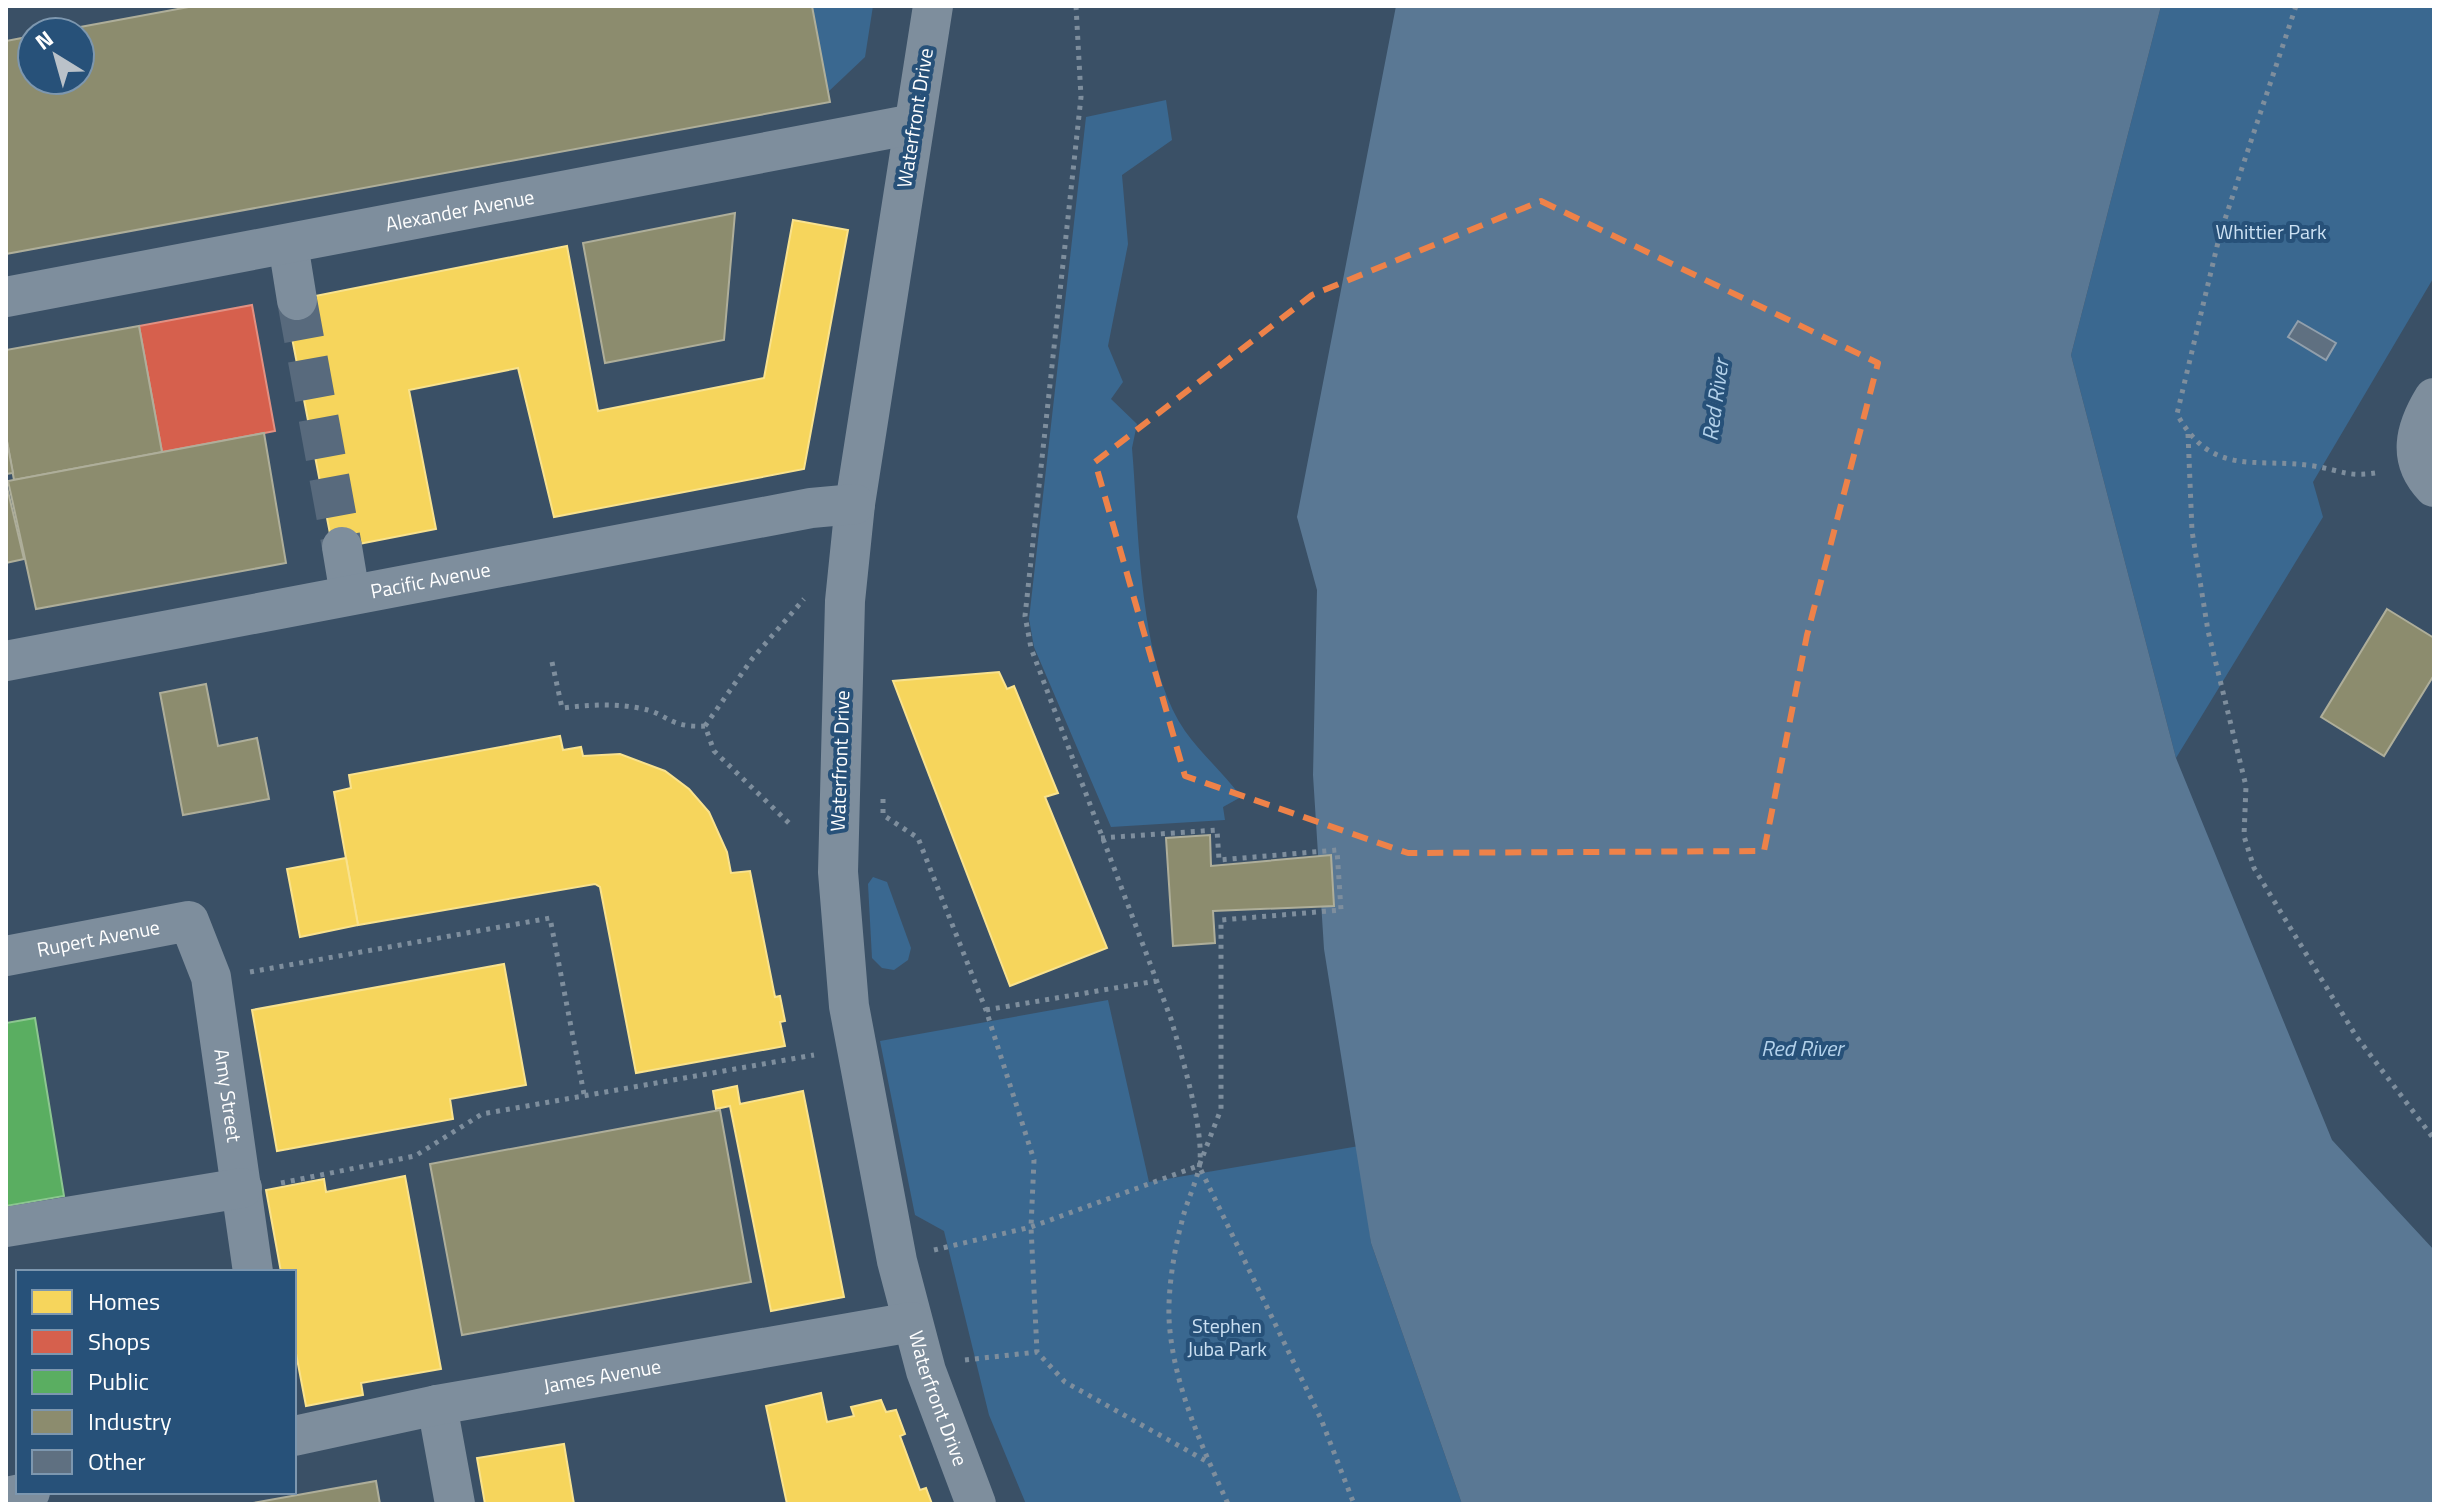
<svg xmlns="http://www.w3.org/2000/svg" width="2440" height="1510" font-family="'Titillium Web',sans-serif">
<rect width="100%" height="100%" fill="#3a5066"/>
<g fill="#3a6890">
<polygon points="812,6 873,6 865,57 828,92"/>
<polygon points="2161,6 2434,6 2434,277 2313,482 2323,517 2176,758 2071,355"/>
<path d="M 1166,100 L 1172,140 L 1122,175 L 1128,244 L 1108,346 L 1123,382 L 1111,399 L 1137,424 L 1132,448 C 1139,529 1138,663 1185,731 C 1201,754 1224,773 1241,797 L 1223,807 L 1225,820 L 1111,827 L 1034,647 L 1029,619 L 1086,117 Z"/>
<polygon points="873,877 887,882 911,948 908,960 894,970 882,968 872,958 868,884"/>
<polygon points="1108,1000 1149,1182 1359,1146 1371,1243 1462,1504 1026,1504 989,1415 944,1231 915,1215 880,1041"/>
</g>
<polygon fill="#5a7894" points="1396,6 2161,6 2071,355 2176,758 2332,1140 2434,1250 2434,1504 1462,1504 1371,1243 1324,949 1313,775 1317,590 1297,517"/>
<g fill="#f6d55c" stroke="#f9e28d" stroke-width="2">
<polygon points="793,220 848,230 804,469 554,517 518,368 409,390 436,529 333,549 285,302 567,246 598,411 764,378"/>
<polygon points="999,672 1007,689 1014,686 1058,793 1045,797 1107,948 1010,986 893,681"/>
<polygon points="560,736 563,750 581,747 583,756 620,754 665,771 689,789 709,812 727,852 731,873 750,871 775,997 780,996 785,1021 780,1022 785,1046 636,1073 600,887 595,884 358,925 334,792 351,788 349,775"/>
<polygon points="346,858 358,925 300,937 287,869"/>
<polygon points="504,964 526,1085 450,1099 453,1119 277,1151 252,1010"/>
<polygon points="737,1086 740,1104 803,1091 844,1297 771,1311 730,1106 716,1109 713,1091"/>
<polygon points="405,1176 441,1369 361,1383 363,1395 306,1406 294,1343 294,1272 281,1272 266,1190 324,1179 326,1192"/>
<polygon points="821,1393 827,1422 854,1416 851,1407 881,1400 886,1412 896,1410 905,1434 900,1436 920,1490 926,1488 932,1504 787,1504 766,1406"/>
<polygon points="564,1444 574,1504 485,1504 477,1458"/>
</g>
<polygon fill="#d6604d" stroke="#e29082" stroke-width="2" points="252,305 275,431 162,452 139,326"/>
<polygon fill="#5aae61" stroke="#8cc690" stroke-width="2" points="35,1018 64,1196 6,1206 6,1023"/>
<g fill="#8c8c6e" stroke="#aeae9a" stroke-width="2">
<polygon points="194,6 812,6 830,102 6,254 6,41 32,36 32,80 80,80 80,32 53,32"/>
<polygon points="735,213 724,340 605,363 583,243"/>
<polygon points="139,326 162,452 14,480 6,436 6,350"/>
<polygon points="264,433 286,563 36,609 8,481"/>
<polygon points="6,436 13,473 6,474"/>
<polygon points="6,483 24,559 6,563"/>
<polygon points="2387,609 2434,638 2434,675 2384,756 2321,717"/>
<polygon points="206,684 218,746 257,738 269,799 183,815 160,693"/>
<polygon points="1210,835 1211,866 1331,855 1334,906 1213,911 1215,943 1173,946 1166,838"/>
<polygon points="720,1110 751,1282 462,1335 430,1164"/>
<polygon points="376,1481 380,1504 247,1504"/>
</g>
<polygon fill="#5f7081" stroke="#919fac" stroke-width="2" points="2298,321 2336,343 2326,360 2288,337"/>
<g fill="none" stroke-linecap="round" stroke-linejoin="round">
<polyline stroke="#586a7d" stroke-width="40" stroke-dasharray="40 20" stroke-linecap="butt" points="297,300 342,547"/>
<g stroke="#7e8e9d" stroke-width="5" stroke-dasharray="4 6" stroke-linecap="butt">
<path d="M 1076,6 L 1081,97 L 1025,616 L 1031,648 L 1171,1019 C 1181,1054 1206,1134 1199,1168 C 1195,1186 1186,1203 1182,1221 C 1174,1250 1168,1289 1169,1318 C 1172,1382 1202,1447 1228,1504"/>
<path d="M 2296,6 L 2220,234 L 2177,414 C 2212,478 2255,457 2314,466 C 2344,471 2348,478 2381,472"/>
<polyline points="2188,434 2192,531 2208,631 2246,786 2244,836 2254,868 2356,1036 2434,1139"/>
<path d="M 552,662 L 562,708 C 588,705 613,703 639,708 C 668,713 668,728 705,726 L 714,751 L 791,825"/>
<polyline points="705,726 752,659 804,599"/>
<polyline points="883,799 883,815 918,838 986,1010 1034,1160 1031,1227 1037,1352 1065,1382 1206,1461"/>
<polyline points="1101,838 1217,830 1219,860 1337,850 1341,910 1221,920 1221,1109 1199,1166 1321,1419 1354,1504"/>
<polyline points="250,972 550,918 584,1094"/>
<polyline points="986,1010 1156,981"/>
<polyline points="281,1183 415,1156 482,1114 814,1055"/>
<polyline points="934,1250 1031,1227 1198,1166"/>
<polyline points="965,1360 1037,1352"/>
</g>
<g stroke="#7e8e9d" stroke-width="40">
<path id="s1" d="M 933,6 L 855,504 L 845,601 L 838,872 L 849,1006 L 897,1261 L 926,1371 L 976,1504"/>
<polyline points="288,244 297,300"/>
<path id="s2" d="M 6,297 L 914,124"/>
<path d="M 2434,398 C 2415,429 2407,459 2434,487"/>
<polyline points="342,547 350,595"/>
<path id="s3" d="M 6,661 L 811,508 L 855,504"/>
<path id="s4" d="M 6,956 L 189,921 L 211,977 L 253,1272"/>
<polyline points="6,1227 242,1188"/>
<polyline points="437,1405 455,1504"/>
<path id="s5" d="M 294,1436 L 437,1405 L 912,1322"/>
<polyline points="6,1497 30,1492"/>
</g>
</g>
<path fill="none" stroke="#ee8249" stroke-width="6" stroke-dasharray="16 10" stroke-linejoin="round" d="M 1541,201 L 1878,363 L 1807,635 L 1764,851 L 1408,853 L 1185,776 L 1095,462 L 1312,295 Z"/>
<g text-anchor="middle" stroke-width="8" stroke-linejoin="round" paint-order="stroke">
<g font-size="20" fill="#fff" stroke="#275179">
<text transform="translate(915 118) rotate(-81)" y="7">Waterfront Drive</text>
<text dy="7" stroke="none"><textPath href="#s2" startOffset="462">Alexander Avenue</textPath></text>
<text dy="7" stroke="none"><textPath href="#s3" startOffset="432">Pacific Avenue</textPath></text>
<text transform="translate(840 761) rotate(-88)" y="7">Waterfront Drive</text>
<text dy="7" stroke="none"><textPath href="#s4" startOffset="94">Rupert Avenue</textPath></text>
<text dy="7" stroke="none"><textPath href="#s4" startOffset="366">Amy Street</textPath></text>
<text dy="7" stroke="none"><textPath href="#s5" startOffset="314">James Avenue</textPath></text>
<text dy="7" stroke="none"><textPath href="#s1" startOffset="1410">Waterfront Drive</textPath></text>
</g>
<g font-size="20" fill="#cce1f3" stroke="#275179">
<text x="2271" y="239">Whittier Park</text>
<text x="1227" y="1333">Stephen<tspan x="1227" dy="23">Juba Park</tspan></text>
</g>
<g font-size="22" font-style="italic" fill="#b4d2eb" stroke="#275179">
<text transform="translate(1715 400) rotate(-82)" y="8">Red River</text>
<text x="1802" y="1056">Red River</text>
</g>
</g>
<rect width="2440" height="1510" fill="none" stroke="#ffffff" stroke-width="16"/>
<rect x="16" y="1270" width="280" height="224" fill="#275179" stroke="#7d97af" stroke-width="2"/>
<rect x="32" y="1290" width="40" height="24" fill="#f6d55c" stroke="#7d97af" stroke-width="2"/>
<text x="88" y="1310" font-size="24" fill="#ffffff">Homes</text>
<rect x="32" y="1330" width="40" height="24" fill="#d6604d" stroke="#7d97af" stroke-width="2"/>
<text x="88" y="1350" font-size="24" fill="#ffffff">Shops</text>
<rect x="32" y="1370" width="40" height="24" fill="#5aae61" stroke="#7d97af" stroke-width="2"/>
<text x="88" y="1390" font-size="24" fill="#ffffff">Public</text>
<rect x="32" y="1410" width="40" height="24" fill="#8c8c6e" stroke="#7d97af" stroke-width="2"/>
<text x="88" y="1430" font-size="24" fill="#ffffff">Industry</text>
<rect x="32" y="1450" width="40" height="24" fill="#5f7081" stroke="#7d97af" stroke-width="2"/>
<text x="88" y="1470" font-size="24" fill="#ffffff">Other</text>
<g transform="translate(56 56) rotate(323)"><circle r="38" fill="#275179" stroke="#7d97af" stroke-width="2"/>
<path d="M0-6L14 30L0 20L-14 30Z" fill="#bac2c9"/>
<text y="-12" font-size="22" font-weight="bold" text-anchor="middle" fill="#ffffff">N</text>
</g>
</svg>
